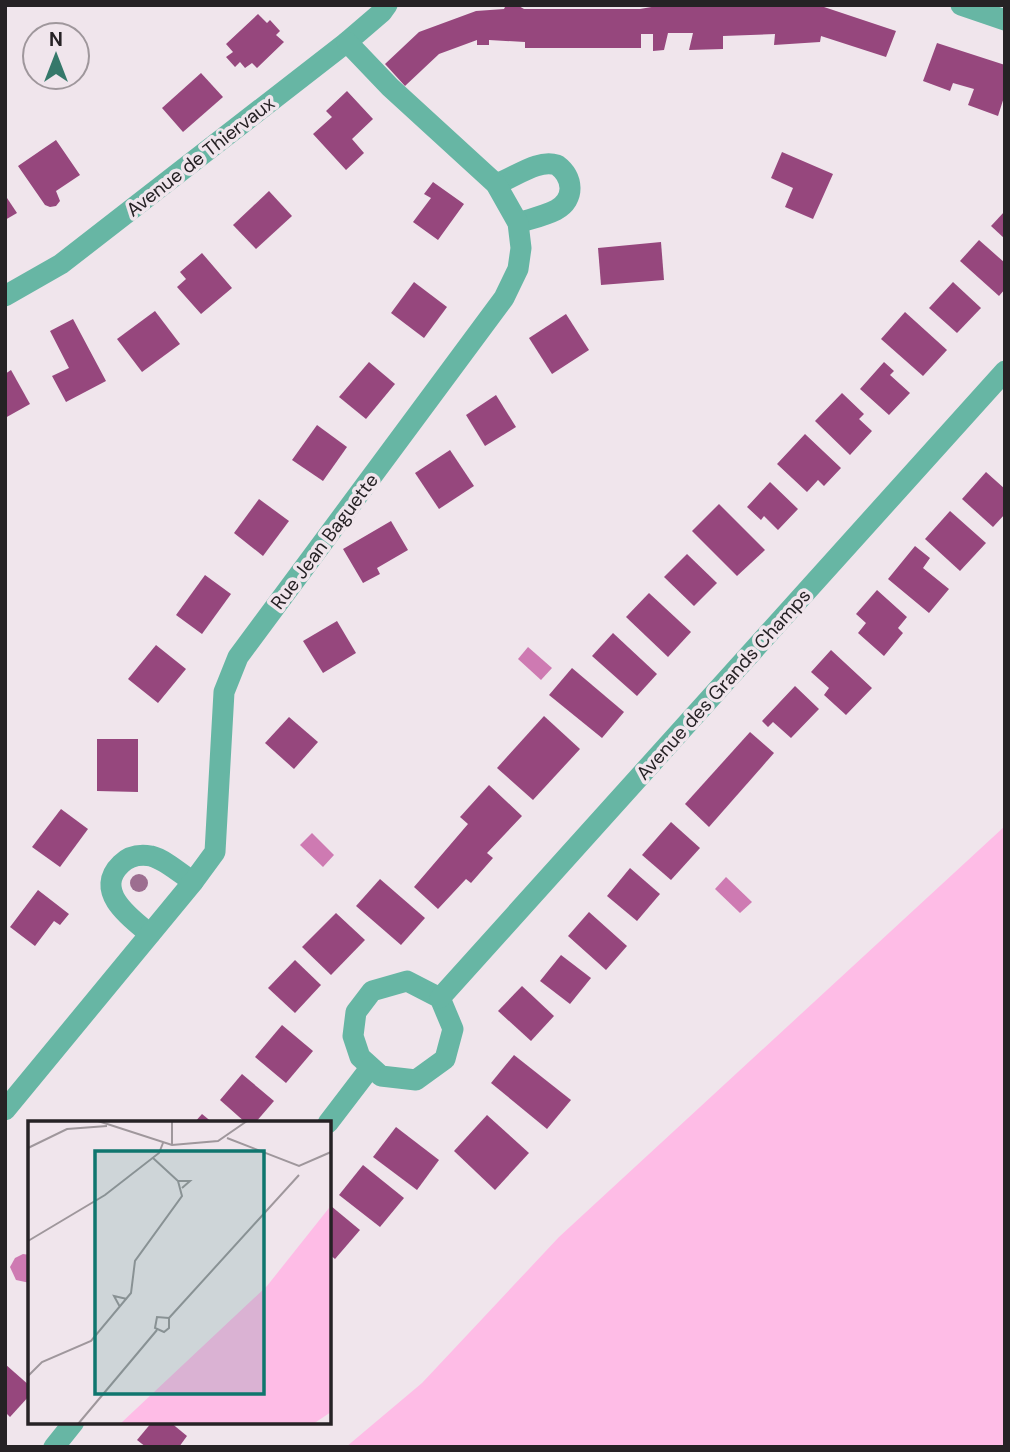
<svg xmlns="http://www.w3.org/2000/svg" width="1010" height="1452" font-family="'DM Sans',sans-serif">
<rect width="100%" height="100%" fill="#f0e5ec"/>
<polygon fill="#febce6" points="1005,826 1005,1447 346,1447 422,1383 559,1237"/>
<g fill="#ce7ab2">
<polygon points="528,647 552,668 541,680 518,659"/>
<polygon points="312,833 334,855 323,867 300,845"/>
<polygon points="726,877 752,902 740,913 715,889"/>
<polygon points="23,1254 30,1255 30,1283 16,1280 10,1267 15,1258"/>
</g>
<g fill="#96477d">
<polygon points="506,5 517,5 524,9 640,9 663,5 818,5 896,31 886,57 821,36 820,42 774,45 775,34 723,36 723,49 689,50 693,33 668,33 664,50 653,51 653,34 641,34 641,48 525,48 525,42 489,40 489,45 477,45 477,40 439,54 405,86 385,64 419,32 476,11 504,9"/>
<polygon points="258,14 267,23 270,20 280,31 276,35 284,42 257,68 252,63 245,68 240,62 235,67 226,57 233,52 226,44"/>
<polygon points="937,43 1005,65 1005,94 998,116 968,105 974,89 953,83 950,91 923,81"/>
<polygon points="201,73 223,97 183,132 162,108"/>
<polygon points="347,91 373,119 352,139 364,153 346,170 313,134 332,117 326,111"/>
<polygon points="56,140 80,175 56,191 60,201 56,206 50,207 45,205 18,166"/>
<polygon points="782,152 833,174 813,219 785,207 793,188 771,178"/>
<polygon points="433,182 464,204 438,240 413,222 431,198 424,194"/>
<polygon points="269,191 292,216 256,249 233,225"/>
<polygon points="5,195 17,213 5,220"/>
<polygon points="1005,211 1005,239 991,226"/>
<polygon points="979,240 1005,263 1005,289 999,296 960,261"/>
<polygon points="661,242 664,280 601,285 598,248"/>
<polygon points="202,253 232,288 201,314 177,287 186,279 180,272"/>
<polygon points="414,282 447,307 424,338 391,313"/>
<polygon points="953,282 981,308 957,333 929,308"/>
<polygon points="155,311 180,344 142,372 117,339"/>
<polygon points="905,312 947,350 923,376 881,339"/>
<polygon points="566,314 589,350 552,374 529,338"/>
<polygon points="73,319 106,381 66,402 52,376 69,368 50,331"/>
<polygon points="369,362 395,384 366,419 339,397"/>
<polygon points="884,362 894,371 890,375 910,393 889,415 860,389"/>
<polygon points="11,370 30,404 5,418 5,374"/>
<polygon points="842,393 864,414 859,419 872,431 850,455 815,421"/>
<polygon points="496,395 516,427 485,446 466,415"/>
<polygon points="317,425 347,447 323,481 292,460"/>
<polygon points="805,434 841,468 824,486 818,480 807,492 777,464"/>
<polygon points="450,450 474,486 439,509 415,473"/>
<polygon points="986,472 1005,489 1005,514 993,527 962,499"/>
<polygon points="770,482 798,509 778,530 764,516 761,520 747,507"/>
<polygon points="259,499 289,521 263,556 234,533"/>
<polygon points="719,504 765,550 737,576 692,531"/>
<polygon points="950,511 986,543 960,571 925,539"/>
<polygon points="391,521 408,550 377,568 380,574 363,583 343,549"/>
<polygon points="915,546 930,558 923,568 949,589 929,613 888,579"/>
<polygon points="687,554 717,583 694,606 664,577"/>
<polygon points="205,575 231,594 202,634 176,615"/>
<polygon points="877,590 907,617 898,628 903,633 884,656 858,633 866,623 856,614"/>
<polygon points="649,593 691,632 668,657 626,617"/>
<polygon points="337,621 356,653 323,673 303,641"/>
<polygon points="613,633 657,674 637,696 592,656"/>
<polygon points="156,645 186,669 158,703 128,679"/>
<polygon points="831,650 872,688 846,715 824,695 829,688 811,672"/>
<polygon points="572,668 624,712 602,738 549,695"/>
<polygon points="795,686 819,709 791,738 773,722 768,727 762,721"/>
<polygon points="544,716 580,749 533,800 497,768"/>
<polygon points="289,717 318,742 294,769 265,743"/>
<polygon points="750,732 774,753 709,827 685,804"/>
<polygon points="97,739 138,739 138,792 97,791"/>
<polygon points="489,785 522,816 487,853 493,858 471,883 466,879 438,909 414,887 468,824 460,817"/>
<polygon points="61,809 88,829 60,867 32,847"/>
<polygon points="671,822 700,848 671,880 642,855"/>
<polygon points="630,868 660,894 637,921 607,896"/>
<polygon points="380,879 425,918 401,945 356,906"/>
<polygon points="38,890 69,914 60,925 54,921 35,946 10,927"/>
<polygon points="589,912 627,946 606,970 568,936"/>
<polygon points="336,913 365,940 331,975 302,947"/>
<polygon points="561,955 591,978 570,1004 540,981"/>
<polygon points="295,960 321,985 295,1013 268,988"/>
<polygon points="522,986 554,1016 531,1041 498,1011"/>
<polygon points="282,1025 313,1051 286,1083 255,1057"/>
<polygon points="514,1055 571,1100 547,1129 491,1083"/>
<polygon points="242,1074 274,1101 255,1123 246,1123 220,1100"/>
<polygon points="202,1114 213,1123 194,1123"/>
<polygon points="487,1115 529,1153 495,1190 454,1151"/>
<polygon points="396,1127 439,1160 417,1190 373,1157"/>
<polygon points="363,1165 404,1198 380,1227 339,1195"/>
<polygon points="331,1206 360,1230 335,1259 329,1254"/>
<polygon points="5,1364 30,1386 30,1395 10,1417 5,1412"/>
<polygon points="152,1422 170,1422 187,1436 179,1447 146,1447 137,1440"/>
</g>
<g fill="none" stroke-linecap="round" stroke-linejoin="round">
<g stroke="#67b6a4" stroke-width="21">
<polyline points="961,5 1005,20"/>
<path d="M 496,184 C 516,177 537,159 557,165 C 573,177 576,199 556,210 C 544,216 530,219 518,223"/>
<polyline points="5,296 61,264 347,42 382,12 387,5"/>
<path d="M 150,934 C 130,918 93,891 121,864 C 129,856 139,854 151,856 C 166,860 181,874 193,882"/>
<polygon points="407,981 440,998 453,1029 445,1059 416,1080 381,1076 360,1057 353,1036 356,1012 372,991"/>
<polyline points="440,998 1005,371"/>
<polyline points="5,1110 193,882 215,852 224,692 238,657 504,298 518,269 521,248 518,223 496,184 390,87 347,42"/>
<polyline points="328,1123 370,1068"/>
<polyline points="54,1447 74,1422"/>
</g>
</g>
<circle fill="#9d6e90" cx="139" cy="883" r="9"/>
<g text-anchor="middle" stroke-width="7" stroke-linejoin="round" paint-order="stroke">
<g font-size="19" fill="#262225" stroke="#f0e5ec">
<text transform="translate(200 156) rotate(-38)" y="7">Avenue de Thiervaux</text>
<text transform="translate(324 541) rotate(-53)" y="7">Rue Jean Baguette</text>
<text transform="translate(723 684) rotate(-48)" y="7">Avenue des Grands Champs</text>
</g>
</g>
<g transform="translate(28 1121)">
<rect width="303" height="303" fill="#f0e5ec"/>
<path d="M 303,76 L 303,291 L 285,303 L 92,303 L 239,165 L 301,87 Z" fill="#febce6"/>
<path fill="none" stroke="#9f979c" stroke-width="2" d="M 70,0 L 144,24 L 190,20 L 219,0M 199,17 L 271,45 L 303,31M 144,24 L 144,0M 0,27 L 39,8 L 79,5M 150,60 L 162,60 L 154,67M 0,120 L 77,74 L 131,32 L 135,22M 92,186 L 86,175 L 99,178M 141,197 L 129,196 L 127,207 L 136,211 L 141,207 L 141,197 L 271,54M 0,255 L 14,241 L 63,220 L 103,172 L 107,140 L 154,75 L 150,60 L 125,37M 50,303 L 129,209"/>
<path fill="#0f766e" fill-opacity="0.15" stroke="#0f766e" stroke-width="3.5" d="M 67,30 L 236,30 L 236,273 L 67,273 Z"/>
<rect width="303" height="303" fill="none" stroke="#262225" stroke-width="3.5"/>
</g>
<rect width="1010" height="1452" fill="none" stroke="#262225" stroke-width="14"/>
<g transform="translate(56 56)"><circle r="33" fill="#f0e5ec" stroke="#9f979c" stroke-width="2"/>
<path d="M0-5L12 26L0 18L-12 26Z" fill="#35786a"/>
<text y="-10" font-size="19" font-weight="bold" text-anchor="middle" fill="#262225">N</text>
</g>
</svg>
